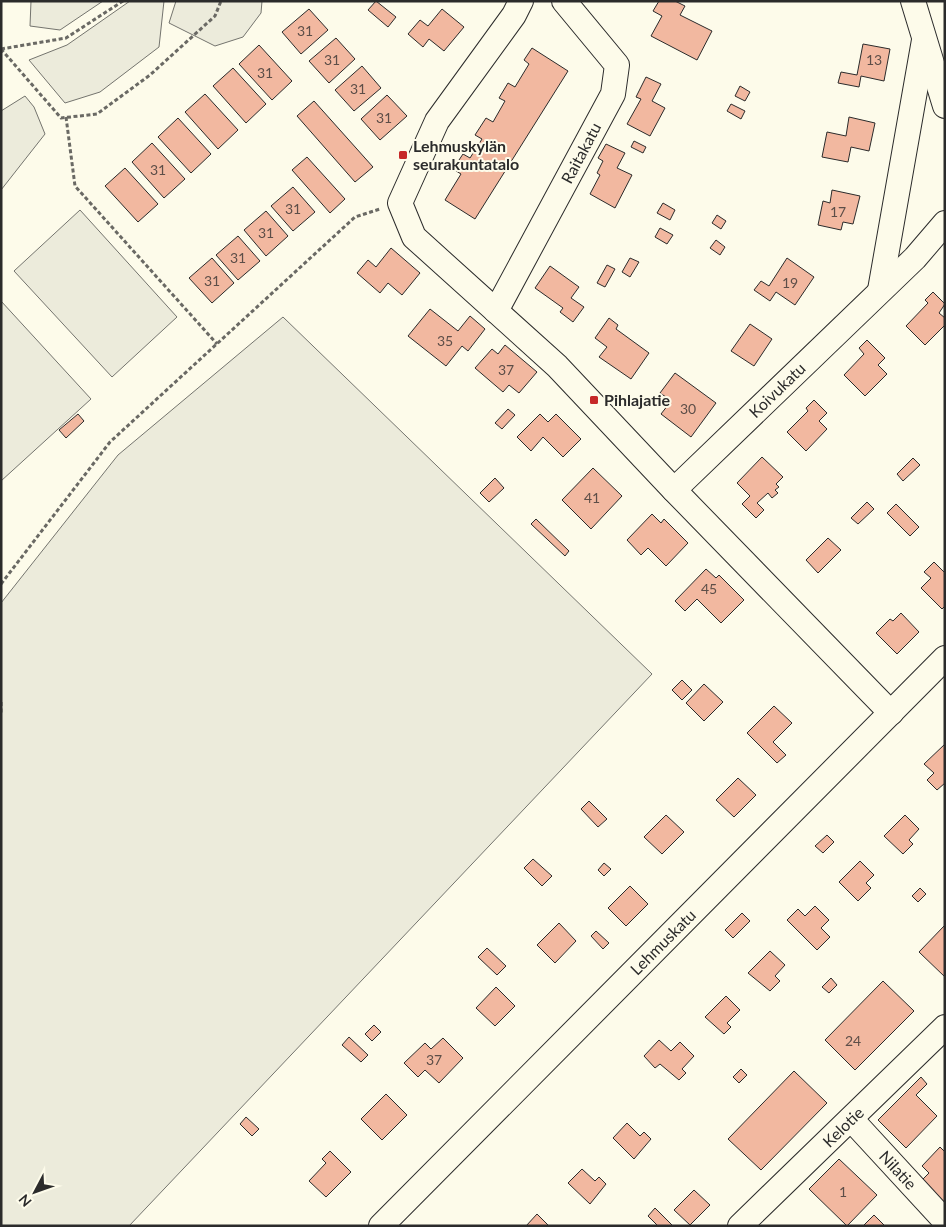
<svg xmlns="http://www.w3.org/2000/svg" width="946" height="1227" font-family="Lato,sans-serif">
<rect width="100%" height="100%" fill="#fdfbea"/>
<g fill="#ecebdb" stroke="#74746e">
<polygon points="31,1 103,1 60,30 30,26"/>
<polygon points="130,1 164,1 159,47 100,92 65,103 29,60 67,45"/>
<polygon points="176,1 262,1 261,13 243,37 215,46 169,23"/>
<polygon points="25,96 34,107 45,134 1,190 1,111"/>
<polygon points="80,210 177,317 112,377 14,271"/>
<polygon points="1,301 91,399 1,481"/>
<polygon points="283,317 652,674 129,1226 1,1226 1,603 118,455"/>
</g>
<g fill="#f2b8a0" stroke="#2b2b2b">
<polygon points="376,1 396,17 388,27 368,10"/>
<polygon points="659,1 675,1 685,6 680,15 712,31 697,60 651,36 662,16 653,11"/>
<polygon points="309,9 328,30 301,54 282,32"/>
<polygon points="442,9 464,27 444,51 429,39 423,47 408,34 420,20 428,26"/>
<polygon points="336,38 355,59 329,83 309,61"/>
<polygon points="863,44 890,49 884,81 861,76 859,87 838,83 841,72 857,75"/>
<polygon points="259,45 292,81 272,100 239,64"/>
<polygon points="532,48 568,71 475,219 445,200 461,174 453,169 463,154 470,158 482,139 475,135 486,118 493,122 505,101 499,98 508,83 515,87 529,64 524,60"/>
<polygon points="362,66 381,88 354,111 335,90"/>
<polygon points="233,68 266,104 246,123 213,86"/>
<polygon points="646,77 661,84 652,101 665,108 650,136 627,124 641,99 636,97"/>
<polygon points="740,86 750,92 745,101 735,96"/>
<polygon points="205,94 238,130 218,149 185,112"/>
<polygon points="387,95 407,116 380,140 361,119"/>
<polygon points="314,101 373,167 355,182 297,116"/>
<polygon points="731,104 745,111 741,119 727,111"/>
<polygon points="849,117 875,123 869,151 851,147 848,162 822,157 827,132 846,136"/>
<polygon points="178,118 211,154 191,173 158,137"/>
<polygon points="634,141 646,147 643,153 631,147"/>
<polygon points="152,143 185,179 164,198 132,162"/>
<polygon points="606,144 625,153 617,168 632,175 615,208 590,194 600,175 597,173 603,161 598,158"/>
<polygon points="307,157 345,199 330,213 292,170"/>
<polygon points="125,168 158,204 138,222 105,186"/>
<polygon points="293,187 315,212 293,231 271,206"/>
<polygon points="832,190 860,196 853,224 843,222 841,230 818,225 823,201 830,203"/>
<polygon points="663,203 675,210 670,220 657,213"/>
<polygon points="266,211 288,236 266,256 244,230"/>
<polygon points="717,215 726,221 721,229 712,223"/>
<polygon points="660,228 673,235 667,244 655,237"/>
<polygon points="238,236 260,261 238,280 216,255"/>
<polygon points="716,240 725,247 720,255 710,248"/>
<polygon points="391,248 420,273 402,295 388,283 380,293 357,273 368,260 376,267"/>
<polygon points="212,258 234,283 212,303 189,278"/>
<polygon points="630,258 639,262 630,277 622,272"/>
<polygon points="787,258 814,277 795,305 776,292 770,301 754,290 761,281 769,286"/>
<polygon points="607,265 615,269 605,287 597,283"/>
<polygon points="550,266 579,287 571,298 584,307 573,322 560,312 563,308 535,288"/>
<polygon points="933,292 945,304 939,313 945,318 945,325 925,345 906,326 928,303 925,300"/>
<polygon points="430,309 458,331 470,316 485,329 468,351 462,346 446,366 408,336"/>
<polygon points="609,318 618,325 616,329 649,353 631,379 599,357 607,347 595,338"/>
<polygon points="750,324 772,339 754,366 731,351"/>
<polygon points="867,340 885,358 878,365 887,374 865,396 844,375 864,354 859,348"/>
<polygon points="505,345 537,372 519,393 509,385 503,392 475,368 492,349 498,354"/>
<polygon points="675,373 716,403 691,437 661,414 668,405 665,403 669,399 660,393"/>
<polygon points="814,400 827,413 819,421 827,429 806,451 787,432 808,411 806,408"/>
<polygon points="508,409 515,415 502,429 495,423"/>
<polygon points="78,414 84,421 66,438 59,430"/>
<polygon points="540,414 548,422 556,414 581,439 563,457 543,437 531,451 517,437"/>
<polygon points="762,457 783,477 776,484 779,487 775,490 778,493 772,498 768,493 757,503 764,510 756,518 742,504 750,496 737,483"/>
<polygon points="913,458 920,465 903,481 897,474"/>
<polygon points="593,468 622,496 591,529 562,500"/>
<polygon points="495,478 504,488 489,502 480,493"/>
<polygon points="867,502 874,509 858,524 851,518"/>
<polygon points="896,504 919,527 910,536 887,513"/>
<polygon points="652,514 661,523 664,519 688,543 666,566 648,548 641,555 627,540"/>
<polygon points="536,519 569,551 565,556 531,524"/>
<polygon points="828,538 841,550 818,573 806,560"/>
<polygon points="934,562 945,573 945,606 942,609 921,588 931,578 924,572"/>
<polygon points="706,569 716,578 719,575 744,600 721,623 697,599 685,611 675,601"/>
<polygon points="901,613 919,632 897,654 876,633 890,619 893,621"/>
<polygon points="682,680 692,690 682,700 672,690"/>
<polygon points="704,684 723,702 704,721 686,703"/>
<polygon points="774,706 792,723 773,742 786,755 777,763 747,733"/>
<polygon points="945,744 945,783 937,790 927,780 934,773 924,764"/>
<polygon points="738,778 756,795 734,817 716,800"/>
<polygon points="589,801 607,819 598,827 581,809"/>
<polygon points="666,815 684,832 662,854 644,837"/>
<polygon points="905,815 919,829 909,840 913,844 903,854 884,836"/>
<polygon points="827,835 834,842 823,853 815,846"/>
<polygon points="533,859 552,876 542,886 524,868"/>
<polygon points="860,861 874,875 866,883 871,888 858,901 839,882"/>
<polygon points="604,863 611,869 604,876 598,870"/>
<polygon points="630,886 648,904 626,926 608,908"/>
<polygon points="920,888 926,894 918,902 912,896"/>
<polygon points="815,906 829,920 821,928 830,937 817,950 787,920 798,909 805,916"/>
<polygon points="742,913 750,921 733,938 725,930"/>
<polygon points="559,923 576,941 555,963 537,945"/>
<polygon points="945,925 945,977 919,952"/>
<polygon points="596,931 609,943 603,949 591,936"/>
<polygon points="487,948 506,966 497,975 478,957"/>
<polygon points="770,951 785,965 775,976 780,981 770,991 748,973"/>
<polygon points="831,978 837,985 829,993 822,987"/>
<polygon points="883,981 914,1011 855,1070 825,1040"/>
<polygon points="496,987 515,1006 495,1026 476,1008"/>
<polygon points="726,996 740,1010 727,1023 731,1027 724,1034 705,1017"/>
<polygon points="374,1025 381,1032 372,1041 365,1034"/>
<polygon points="349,1037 368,1055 361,1062 342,1045"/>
<polygon points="443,1038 463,1058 439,1083 425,1070 418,1077 404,1063 425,1043 431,1049"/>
<polygon points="659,1040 671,1051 680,1042 694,1056 682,1069 686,1073 679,1080 660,1064 655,1068 644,1056"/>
<polygon points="741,1069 747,1075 739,1083 733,1077"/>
<polygon points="794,1071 827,1103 761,1170 728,1139"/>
<polygon points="921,1077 927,1084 916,1095 937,1116 906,1148 878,1120"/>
<polygon points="386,1094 407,1115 382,1140 361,1119"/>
<polygon points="246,1117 259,1129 252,1136 240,1124"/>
<polygon points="627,1123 640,1136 644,1132 651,1139 634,1159 613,1138"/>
<polygon points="940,1147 945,1152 945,1209 919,1183 929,1173 922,1166"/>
<polygon points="330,1151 351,1172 326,1197 309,1181 326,1163 322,1159"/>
<polygon points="839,1159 877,1195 847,1226 809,1189"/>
<polygon points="582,1169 595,1181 599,1177 606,1184 590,1204 568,1183"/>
<polygon points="694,1190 710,1205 690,1225 674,1210"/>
<polygon points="655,1208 673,1226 658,1226 648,1216"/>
<polygon points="537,1214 549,1226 526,1226"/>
<polygon points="874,1215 885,1226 863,1226"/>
</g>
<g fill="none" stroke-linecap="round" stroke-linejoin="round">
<defs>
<g id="minor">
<polyline points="521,1 514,15 437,121 400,203 414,237 557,366 674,490 891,713"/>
<polyline points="913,1 945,106"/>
<polyline points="880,290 924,40"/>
<polyline points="496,311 613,94 617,65 564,1"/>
<polyline points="674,490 915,258 945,223"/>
<polyline points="851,1119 945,1221"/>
<polyline points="381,1226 945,658"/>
<polyline points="740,1226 945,1027"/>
</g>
</defs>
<use href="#minor" stroke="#2b2b2b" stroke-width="26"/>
<g stroke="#6a6964" stroke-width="3" stroke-dasharray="4 2.5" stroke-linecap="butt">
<polyline points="1,49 61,118 97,114 150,75 215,16 221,1"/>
<polyline points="1,49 66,38 123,1"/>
<polyline points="66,117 75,186 217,344"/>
<polyline points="1,584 110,442 355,217 380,209"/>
<polyline points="1,702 1,715"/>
</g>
<use href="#minor" stroke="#fdfbea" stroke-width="24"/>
</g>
<g fill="#c62828" stroke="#fdfbea" stroke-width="2">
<rect x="398" y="150" width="10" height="10" rx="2.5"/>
<rect x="589" y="395" width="10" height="10" rx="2.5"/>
</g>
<g text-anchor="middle" stroke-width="4" stroke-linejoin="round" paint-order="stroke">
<g font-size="14" fill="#5d4e48">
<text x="305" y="36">31</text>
<text x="332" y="65">31</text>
<text x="874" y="65">13</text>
<text x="265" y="78">31</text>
<text x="358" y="94">31</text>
<text x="384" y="123">31</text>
<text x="158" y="175">31</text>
<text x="293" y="214">31</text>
<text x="838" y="217">17</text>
<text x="266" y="238">31</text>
<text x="238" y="263">31</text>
<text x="212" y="286">31</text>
<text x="790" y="288">19</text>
<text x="445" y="346">35</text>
<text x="506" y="375">37</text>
<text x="688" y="414">30</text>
<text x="592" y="503">41</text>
<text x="709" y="594">45</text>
<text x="853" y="1046">24</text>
<text x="434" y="1065">37</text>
<text x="843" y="1197">1</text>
</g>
<g font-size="16" font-weight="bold" fill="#2b2b2b" stroke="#fdfbea" text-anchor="start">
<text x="413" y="152">Lehmuskylän<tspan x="413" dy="18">seurakuntatalo</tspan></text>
<text x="604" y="406">Pihlajatie</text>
</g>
<g font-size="16" fill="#2b2b2b" stroke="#fdfbea">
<text transform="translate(581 153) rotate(-62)" y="6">Raitakatu</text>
<text transform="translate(777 390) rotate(-44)" y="6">Koivukatu</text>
<text transform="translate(663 942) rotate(-45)" y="6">Lehmuskatu</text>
<text transform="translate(843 1127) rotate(-44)" y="6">Kelotie</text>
<text transform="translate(898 1170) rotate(47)" y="6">Nilatie</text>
</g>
</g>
<rect width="946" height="1227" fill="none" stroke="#2b2b2b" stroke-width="5"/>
<g transform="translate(35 1192) rotate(229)" stroke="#fdfbea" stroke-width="4" paint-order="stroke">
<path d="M0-4L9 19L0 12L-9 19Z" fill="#2b2b2b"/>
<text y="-8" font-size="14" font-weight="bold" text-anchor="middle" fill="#2b2b2b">N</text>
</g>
</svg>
